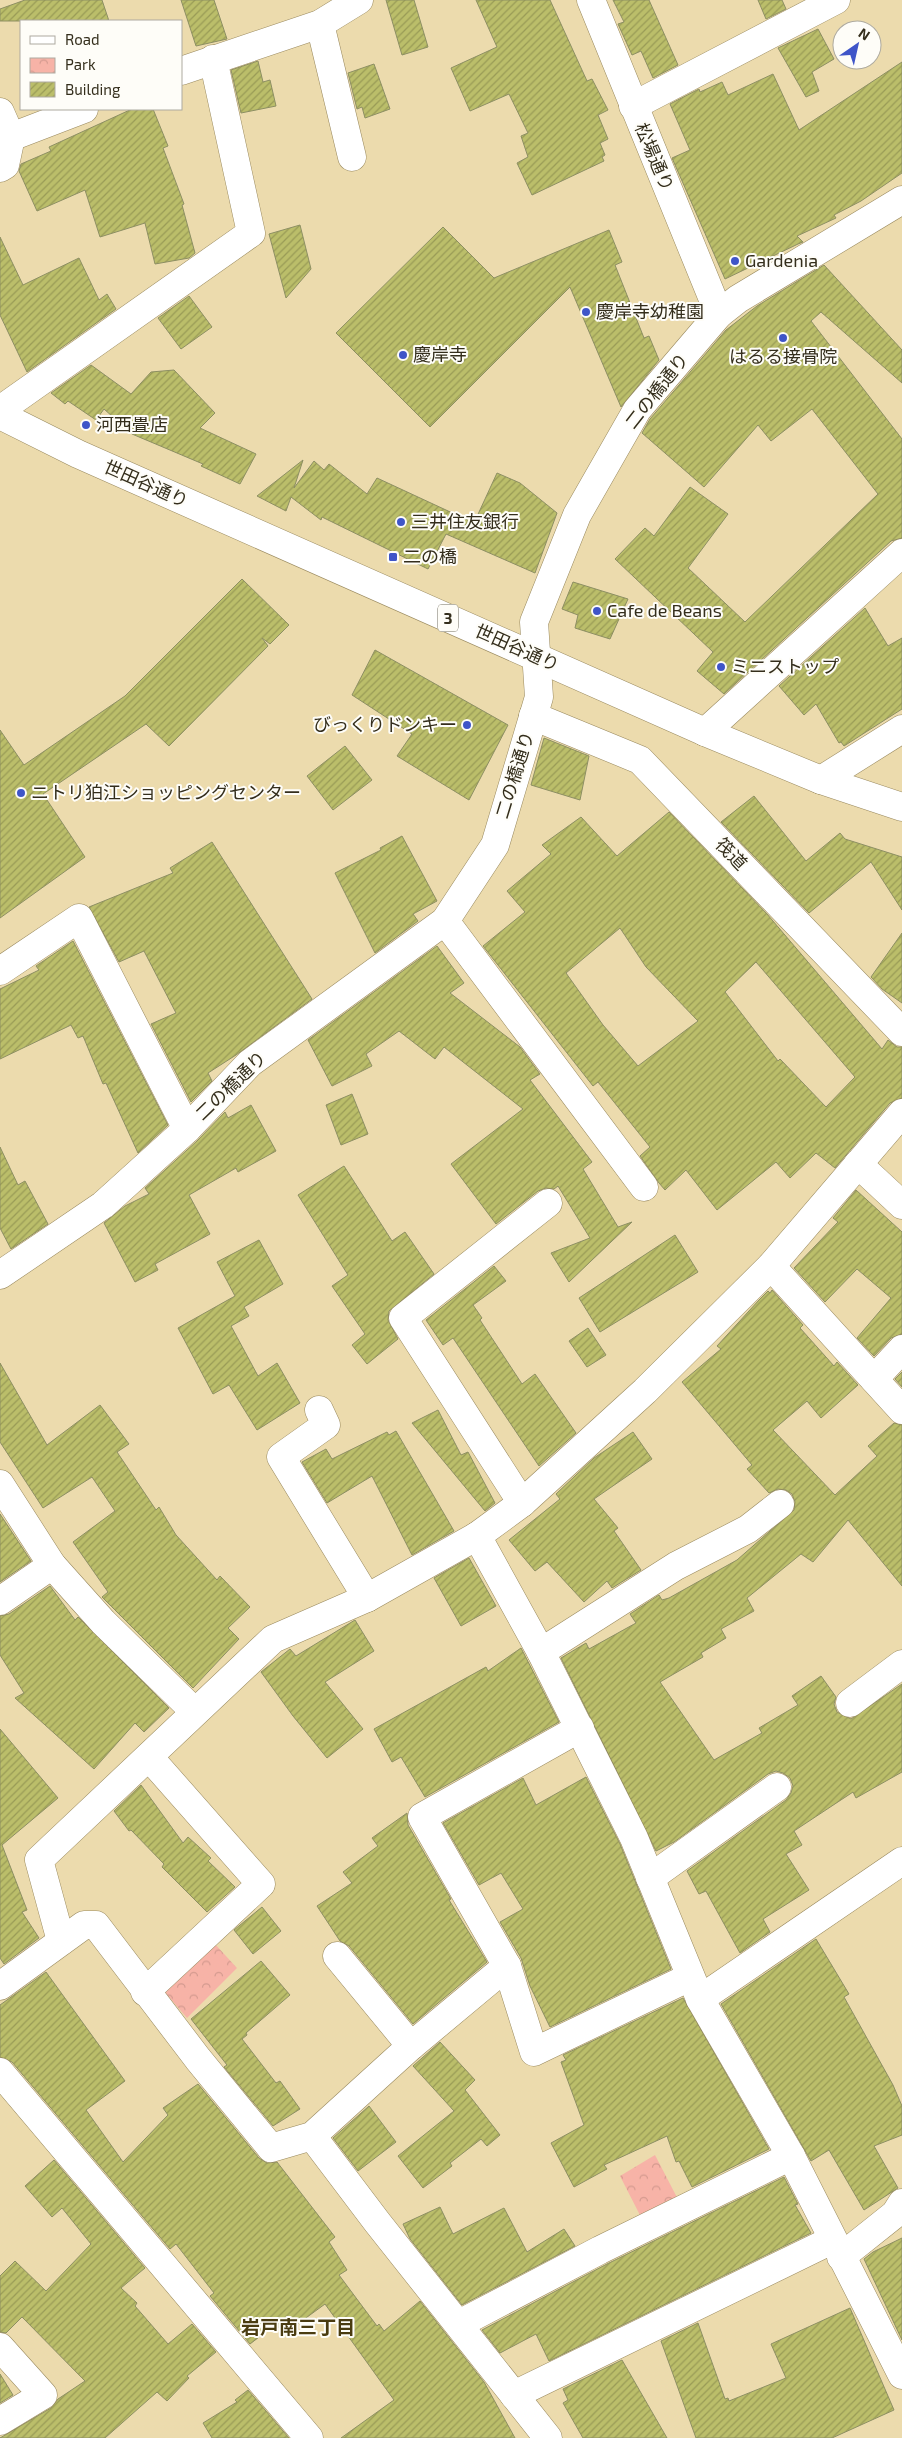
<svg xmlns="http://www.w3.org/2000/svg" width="902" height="2438" font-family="'Exo 2','Noto Sans JP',sans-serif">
<defs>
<pattern id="park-crowns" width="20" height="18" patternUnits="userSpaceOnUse" patternTransform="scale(1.25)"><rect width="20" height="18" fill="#f7b3a7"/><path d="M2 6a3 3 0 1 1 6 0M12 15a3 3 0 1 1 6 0" fill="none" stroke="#d49a8f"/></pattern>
<pattern id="building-hatch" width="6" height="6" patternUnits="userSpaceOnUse" patternTransform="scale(1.25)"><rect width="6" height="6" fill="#bbbe6a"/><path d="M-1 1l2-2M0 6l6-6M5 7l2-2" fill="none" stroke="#999b56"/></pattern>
</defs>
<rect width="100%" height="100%" fill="#ecdbad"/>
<g fill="url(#park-crowns)">
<polygon points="214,1943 237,1968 187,2018 162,1989"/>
<polygon points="655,2155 683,2209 646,2227 620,2176"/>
</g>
<g fill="url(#building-hatch)" stroke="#8d8f63" fill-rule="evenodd">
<polygon points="25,0 102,0 109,21 0,21 0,9"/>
<polygon points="181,0 214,0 227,39 196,46"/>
<polygon points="386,0 414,0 428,47 402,55"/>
<polygon points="476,0 550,0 587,81 592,79 608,110 598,115 608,139 600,143 605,155 602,157 604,161 532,195 517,163 528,157 521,136 528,133 509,94 470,111 451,68 497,47"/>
<polygon points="613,0 649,0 678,65 653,78 641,51 632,55 618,24 624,22"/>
<polygon points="758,0 782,0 786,9 766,19"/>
<polygon points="818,29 834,59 812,72 819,91 806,97 778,48"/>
<polygon points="258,61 263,82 270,80 276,106 241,113 231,70"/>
<polygon points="902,62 902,173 861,201 834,215 836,218 797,236 803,242 798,244 725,279 672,158 690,150 670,104 699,89 700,92 722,82 728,95 773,74 799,130"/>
<polygon points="374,64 390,109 365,118 362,107 357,109 348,73"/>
<polygon points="132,109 153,109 168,146 163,148 184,204 182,205 195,253 189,258 155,264 145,223 100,237 85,190 37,211 19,171 21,164 51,151 49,147"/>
<polygon points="300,225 311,269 286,298 269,234"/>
<polygon points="443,227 494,278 609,230 622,262 615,265 644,338 649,336 659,360 621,407 570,287 430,427 336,333"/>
<polygon points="0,237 23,285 79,258 99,300 107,294 116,309 27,372 0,315"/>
<polygon points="824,265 902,350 902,383 821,312 811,321 902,439 902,538 891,541 724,694 697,671 713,652 615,559 645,528 654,536 690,487 728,514 688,568 745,622 878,494 812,409 771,441 758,425 704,487 642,433 650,419 726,330 757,306"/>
<polygon points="189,296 212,327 181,349 158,318"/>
<polygon points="91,365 131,394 151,372 174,370 215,413 200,428 256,454 240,484 201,466 203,464 132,434 104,409 96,420 68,401 65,404 51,393"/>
<polygon points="303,460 294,488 314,461 324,470 329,464 367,494 377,478 474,523 497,473 520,483 557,513 535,573 446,534 428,569 322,517 321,520 291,497 286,511 257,496"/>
<polygon points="242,579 289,625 270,644 262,638 268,646 169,746 146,724 43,794 85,857 0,918 0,730 24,765 125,696"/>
<polygon points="573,582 628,599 610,639 575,628 578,615 562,609"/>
<polygon points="865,608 888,646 902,638 902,709 844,746 841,742 839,743 816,704 804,715 779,686"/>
<polygon points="375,650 508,725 469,800 397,756 412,734 352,695"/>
<polygon points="544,738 589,756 580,800 531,785"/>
<polygon points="345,746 372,780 333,810 307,776"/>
<polygon points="754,796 806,861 840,833 845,839 902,857 902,910 871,862 809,913 721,822"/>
<path d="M 669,812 L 767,914 L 882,1049 L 888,1040 L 897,1047 L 902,1047 L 902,1098 L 890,1103 L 835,1168 L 816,1153 L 790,1178 L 776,1162 L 717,1210 L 686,1170 L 665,1190 L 659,1183 L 640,1156 L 650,1147 L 598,1082 L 593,1086 L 483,946 L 525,912 L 507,891 L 551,854 L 542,845 L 581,817 L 617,856 ZM 620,928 L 646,967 L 698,1021 L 638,1066 L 603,1025 L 566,973 ZM 756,962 L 855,1077 L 826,1107 L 780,1059 L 778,1061 L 725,992 Z"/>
<polygon points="402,836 437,901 413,914 418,921 375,953 335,873 381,850 380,848"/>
<polygon points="212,842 312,999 236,1055 208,1073 212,1081 191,1102 151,1024 176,1013 144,951 119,962 89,907 173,873 170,868"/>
<polygon points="902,933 902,1003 882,989 871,977"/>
<polygon points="73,941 168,1125 138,1153 106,1083 103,1084 83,1036 78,1038 71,1025 0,1059 0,989 39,970 36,966"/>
<polygon points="437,946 464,983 450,993 520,1047 540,1074 530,1080 592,1162 583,1169 618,1227 632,1222 569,1282 551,1253 590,1238 558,1186 554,1189 546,1188 538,1191 496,1224 451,1164 523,1109 444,1047 435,1059 399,1031 366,1054 372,1066 332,1086 308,1040"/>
<polygon points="352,1094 368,1134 341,1145 326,1105"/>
<polygon points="251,1105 276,1151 238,1172 236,1168 189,1195 210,1234 155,1264 158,1270 135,1282 104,1223 125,1206 149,1194 145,1188 197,1141 225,1112 228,1118"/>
<polygon points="0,1147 18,1185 25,1181 48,1224 11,1249 0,1228"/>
<polygon points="344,1166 392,1241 405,1232 434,1274 389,1311 388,1320 398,1339 367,1364 352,1345 365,1334 332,1286 348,1275 298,1195"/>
<polygon points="856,1190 902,1232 902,1334 891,1338 874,1356 857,1338 891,1298 857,1269 825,1302 794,1268 838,1222 833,1218"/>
<polygon points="675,1235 698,1272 600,1332 579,1298"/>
<polygon points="259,1240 283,1284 244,1307 249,1316 231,1326 258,1376 277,1363 300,1403 257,1430 229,1385 213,1394 178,1328 235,1296 217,1262"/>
<polygon points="494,1266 506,1281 473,1305 482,1318 480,1320 522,1384 535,1374 576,1433 539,1466 453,1338 443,1345 426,1320"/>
<polygon points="772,1290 803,1325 800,1328 834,1366 837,1362 858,1385 821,1418 807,1401 773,1430 835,1495 877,1456 868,1446 894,1423 902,1425 902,1586 848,1520 813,1562 801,1554 747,1598 754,1611 721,1629 726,1638 701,1653 703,1657 660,1682 714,1760 762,1733 759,1728 798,1705 792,1696 821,1676 836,1697 834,1704 837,1712 851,1719 902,1684 902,1772 856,1798 853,1792 794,1831 802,1845 786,1854 809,1890 763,1919 770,1932 740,1953 706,1891 699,1894 687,1871 786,1800 791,1793 793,1786 790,1778 783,1773 776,1771 768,1774 674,1842 656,1851 561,1658 586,1643 589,1649 636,1623 630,1614 659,1595 662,1600 669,1598 737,1560 794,1510 795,1502 792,1494 786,1490 778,1489 769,1493 747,1469 752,1465 682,1382 721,1349 717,1346 759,1300 768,1291 770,1293"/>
<polygon points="588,1328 606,1355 587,1367 569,1341"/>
<polygon points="0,1363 47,1445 100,1405 129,1444 117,1452 156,1510 159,1507 176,1535 217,1580 220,1576 250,1607 228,1628 239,1639 193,1688 102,1597 108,1592 73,1542 115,1511 92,1477 43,1508 0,1442"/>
<polygon points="902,1372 902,1387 895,1379"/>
<polygon points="438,1410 461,1455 468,1452 495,1503 485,1511 412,1423"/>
<polygon points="396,1431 454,1531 412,1555 372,1476 327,1503 302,1462 326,1449 332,1459 387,1432 389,1435"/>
<polygon points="633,1432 652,1459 594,1499 618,1528 614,1531 641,1570 612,1588 607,1581 584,1602 547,1562 535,1571 509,1540 560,1499 556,1494 594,1458"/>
<polygon points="0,1514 31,1561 0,1582"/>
<polygon points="469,1558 496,1606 461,1626 434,1578"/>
<polygon points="50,1586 75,1620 78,1617 169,1708 144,1732 135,1723 94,1769 15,1698 24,1693 0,1655 0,1616 9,1614"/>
<polygon points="355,1620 374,1651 325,1682 363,1729 327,1758 293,1716 261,1672 290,1649 296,1656"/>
<polygon points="521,1648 559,1722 425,1797 401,1757 392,1762 374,1729 486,1667 488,1671"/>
<polygon points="0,1729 58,1798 2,1845 27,1910 22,1912 39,1938 4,1964 0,1958"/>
<polygon points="586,1777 620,1844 671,1969 550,2027 530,1986 521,1958 500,1922 523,1909 501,1873 479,1885 443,1823 523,1778 536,1805"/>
<polygon points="141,1785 183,1843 188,1837 211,1858 208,1861 235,1887 207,1912 162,1867 164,1864 131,1830 129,1831 114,1811"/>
<polygon points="407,1813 408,1825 451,1899 449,1900 487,1962 413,2024 349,1946 340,1941 317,1906 352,1883 343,1872 378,1846 372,1838"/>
<polygon points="262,1907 281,1931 253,1954 234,1930"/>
<polygon points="816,1939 849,1994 844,1997 893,2085 902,2106 902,2135 874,2146 898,2188 864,2210 829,2150 811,2161 721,2004"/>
<polygon points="261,1961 290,1995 246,2033 247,2035 242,2039 276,2083 280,2081 300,2109 273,2126 224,2067 227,2065 191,2019"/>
<polygon points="46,1972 125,2081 86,2110 123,2162 168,2115 163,2108 198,2084 259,2158 267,2163 277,2162 335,2237 329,2242 347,2270 339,2275 377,2326 379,2324 384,2331 420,2301 484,2382 515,2438 341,2438 394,2400 325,2304 284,2334 276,2324 250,2344 210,2296 214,2293 176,2244 170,2249 12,2062 0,2057 0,2005"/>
<polygon points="683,1998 769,2149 692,2187 679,2161 676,2162 667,2136 604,2165 607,2169 574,2187 551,2143 584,2125 561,2062 566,2060 563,2055"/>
<polygon points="440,2042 475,2080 465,2090 500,2135 487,2146 481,2139 450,2163 452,2166 423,2188 398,2156 454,2111 413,2066"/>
<polygon points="369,2106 396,2142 358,2171 333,2138"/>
<polygon points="54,2160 145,2268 121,2288 137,2303 135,2306 168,2344 192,2324 216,2352 187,2376 189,2378 167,2401 157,2392 105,2438 0,2438 51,2408 58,2399 85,2381 22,2317 6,2333 0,2332 0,2276 15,2261 46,2291 91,2244 62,2208 52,2217 25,2186"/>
<polygon points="784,2177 798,2204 795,2205 811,2233 549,2361 536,2334 500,2353 482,2330 607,2264"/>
<polygon points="440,2207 453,2234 504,2208 527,2252 564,2229 575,2246 462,2305 410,2239 403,2224"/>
<polygon points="902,2238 902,2340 864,2259 873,2252"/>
<polygon points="850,2308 894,2410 832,2438 696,2438 661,2341 698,2323 725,2399 728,2398 729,2401 786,2378 771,2344"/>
<polygon points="622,2360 667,2438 583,2438 563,2403 568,2400 563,2389"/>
<polygon points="0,2374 13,2395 0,2403"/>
<polygon points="248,2390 289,2438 212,2438 203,2423 237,2402 235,2400"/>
</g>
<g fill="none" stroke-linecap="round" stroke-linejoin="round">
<defs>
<g id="minor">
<polyline points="591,0 719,314"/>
<polyline points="320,24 352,157"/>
<polyline points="181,71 320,24 359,0"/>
<polyline points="633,106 836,0"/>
<polyline points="0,112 11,137 5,165 0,168"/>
<polyline points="11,137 84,109"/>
<polyline points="0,410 251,233 213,59"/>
<polyline points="533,716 640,760 902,1032"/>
<polyline points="705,732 902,553"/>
<polyline points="821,780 902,729"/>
<polyline points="445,921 644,1187"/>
<polyline points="0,971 79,918 187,1129"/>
<polyline points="858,1164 902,1205"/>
<polyline points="771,1266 902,1410"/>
<polyline points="0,1275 103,1205 187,1129 250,1063 445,921 495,845 539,697 534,622 577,515 637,410 719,314 738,299 902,200"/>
<polyline points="874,1379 902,1349"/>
<polyline points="319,1410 326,1425 281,1457 367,1598"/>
<polyline points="0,1484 52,1565 103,1622 194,1711"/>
<polyline points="522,1503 403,1318 548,1203"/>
<polyline points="477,1536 541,1652 634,1838 700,1999 791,2156 902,2375"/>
<polyline points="0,1601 52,1565"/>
<polyline points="541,1652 676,1566 748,1529 780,1504"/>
<polyline points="850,1703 902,1664"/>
<polyline points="580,1728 422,1817 507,1966 534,2052 690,1977"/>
<polyline points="650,1878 777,1787"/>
<polyline points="61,1941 39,1860 273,1639 367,1598 477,1536 522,1503 645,1391 771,1266 902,1113"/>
<polyline points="337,1956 411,2046"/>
<polyline points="0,1986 84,1925 96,1925 198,2059 271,2148 312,2136 411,2046 507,1966"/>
<polyline points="145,1992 261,1884 149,1757"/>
<polyline points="700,1999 902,1861"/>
<polyline points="0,2072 309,2438"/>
<polyline points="312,2136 377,2222 548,2438"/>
<polyline points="841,2257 895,2214 902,2203"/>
<polyline points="459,2324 600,2250 791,2156"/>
<polyline points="0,2347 43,2395 0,2421"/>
<polyline points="514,2395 832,2240"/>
</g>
<polyline id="major" points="0,415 78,454 705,732 821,780 902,807"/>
</defs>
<use href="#minor" stroke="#99895e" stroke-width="29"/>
<use href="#major" stroke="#99895e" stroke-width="29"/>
<use href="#minor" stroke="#fff" stroke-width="28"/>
<use href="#major" stroke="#fff" stroke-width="28"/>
</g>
<g fill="#3f55c8" stroke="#fefdf8" stroke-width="2">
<circle cx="735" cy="261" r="5"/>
<circle cx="586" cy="312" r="5"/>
<circle cx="783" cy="338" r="5"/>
<circle cx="403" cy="355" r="5"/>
<circle cx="86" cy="425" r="5"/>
<circle cx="401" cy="522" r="5"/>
<rect x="388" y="552" width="10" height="10" rx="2.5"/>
<circle cx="597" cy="611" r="5"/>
<circle cx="721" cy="667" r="5"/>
<circle cx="467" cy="725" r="5"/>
<circle cx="21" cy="793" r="5"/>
</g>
<g text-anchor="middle" stroke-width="4" stroke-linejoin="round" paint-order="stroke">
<rect fill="#fefdf8" stroke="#716c5e" stroke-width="1" x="438" y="604.5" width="20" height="27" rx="4"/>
<g font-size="16" font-weight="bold" fill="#342e1c">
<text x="448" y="624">3</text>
</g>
<g font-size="18" fill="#342e1c" stroke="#fefdf8">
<text transform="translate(654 157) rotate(67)" y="6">松場通り</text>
<text transform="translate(657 391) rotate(-52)" y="6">二の橋通り</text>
<text transform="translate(146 484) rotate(24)" y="6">世田谷通り</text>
<text transform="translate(517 648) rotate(24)" y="6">世田谷通り</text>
<text transform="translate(515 775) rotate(-73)" y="6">二の橋通り</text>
<text transform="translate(731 854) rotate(46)" y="6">筏道</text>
<text transform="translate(231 1086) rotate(-44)" y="6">二の橋通り</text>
</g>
<g font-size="18" fill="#342e1c" stroke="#fefdf8" text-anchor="start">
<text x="745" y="267">Gardenia</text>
<text x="596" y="318">慶岸寺幼稚園</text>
<text x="413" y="361">慶岸寺</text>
<text x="783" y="363" text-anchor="middle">はるる接骨院</text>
<text x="96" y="431">河西畳店</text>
<text x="411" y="528">三井住友銀行</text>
<text x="403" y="563">二の橋</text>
<text x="607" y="617">Cafe de Beans</text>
<text x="731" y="673">ミニストップ</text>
<text x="457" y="731" text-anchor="end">びっくりドンキー</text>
<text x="31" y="799">ニトリ狛江ショッピングセンター</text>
</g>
<g font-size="19" font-weight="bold" fill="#4a3c11" stroke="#fefdf8">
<text x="298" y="2334">岩戸南三丁目</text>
</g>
</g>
<rect x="20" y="20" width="162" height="90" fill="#fefdf8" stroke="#adaaa0"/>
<rect x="30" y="36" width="25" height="8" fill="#ffffff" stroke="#adaaa0"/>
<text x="65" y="45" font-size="15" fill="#342e1c">Road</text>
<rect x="30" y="58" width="25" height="15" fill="url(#park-crowns)" stroke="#adaaa0"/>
<text x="65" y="70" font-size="15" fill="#342e1c">Park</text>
<rect x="30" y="82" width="25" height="15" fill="url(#building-hatch)" stroke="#adaaa0"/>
<text x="65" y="95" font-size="15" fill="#342e1c">Building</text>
<g transform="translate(857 45) rotate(34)"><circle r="24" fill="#fefdf8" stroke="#adaaa0"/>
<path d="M0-4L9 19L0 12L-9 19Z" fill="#3f55c8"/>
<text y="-8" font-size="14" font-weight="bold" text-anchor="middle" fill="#342e1c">N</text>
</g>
</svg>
